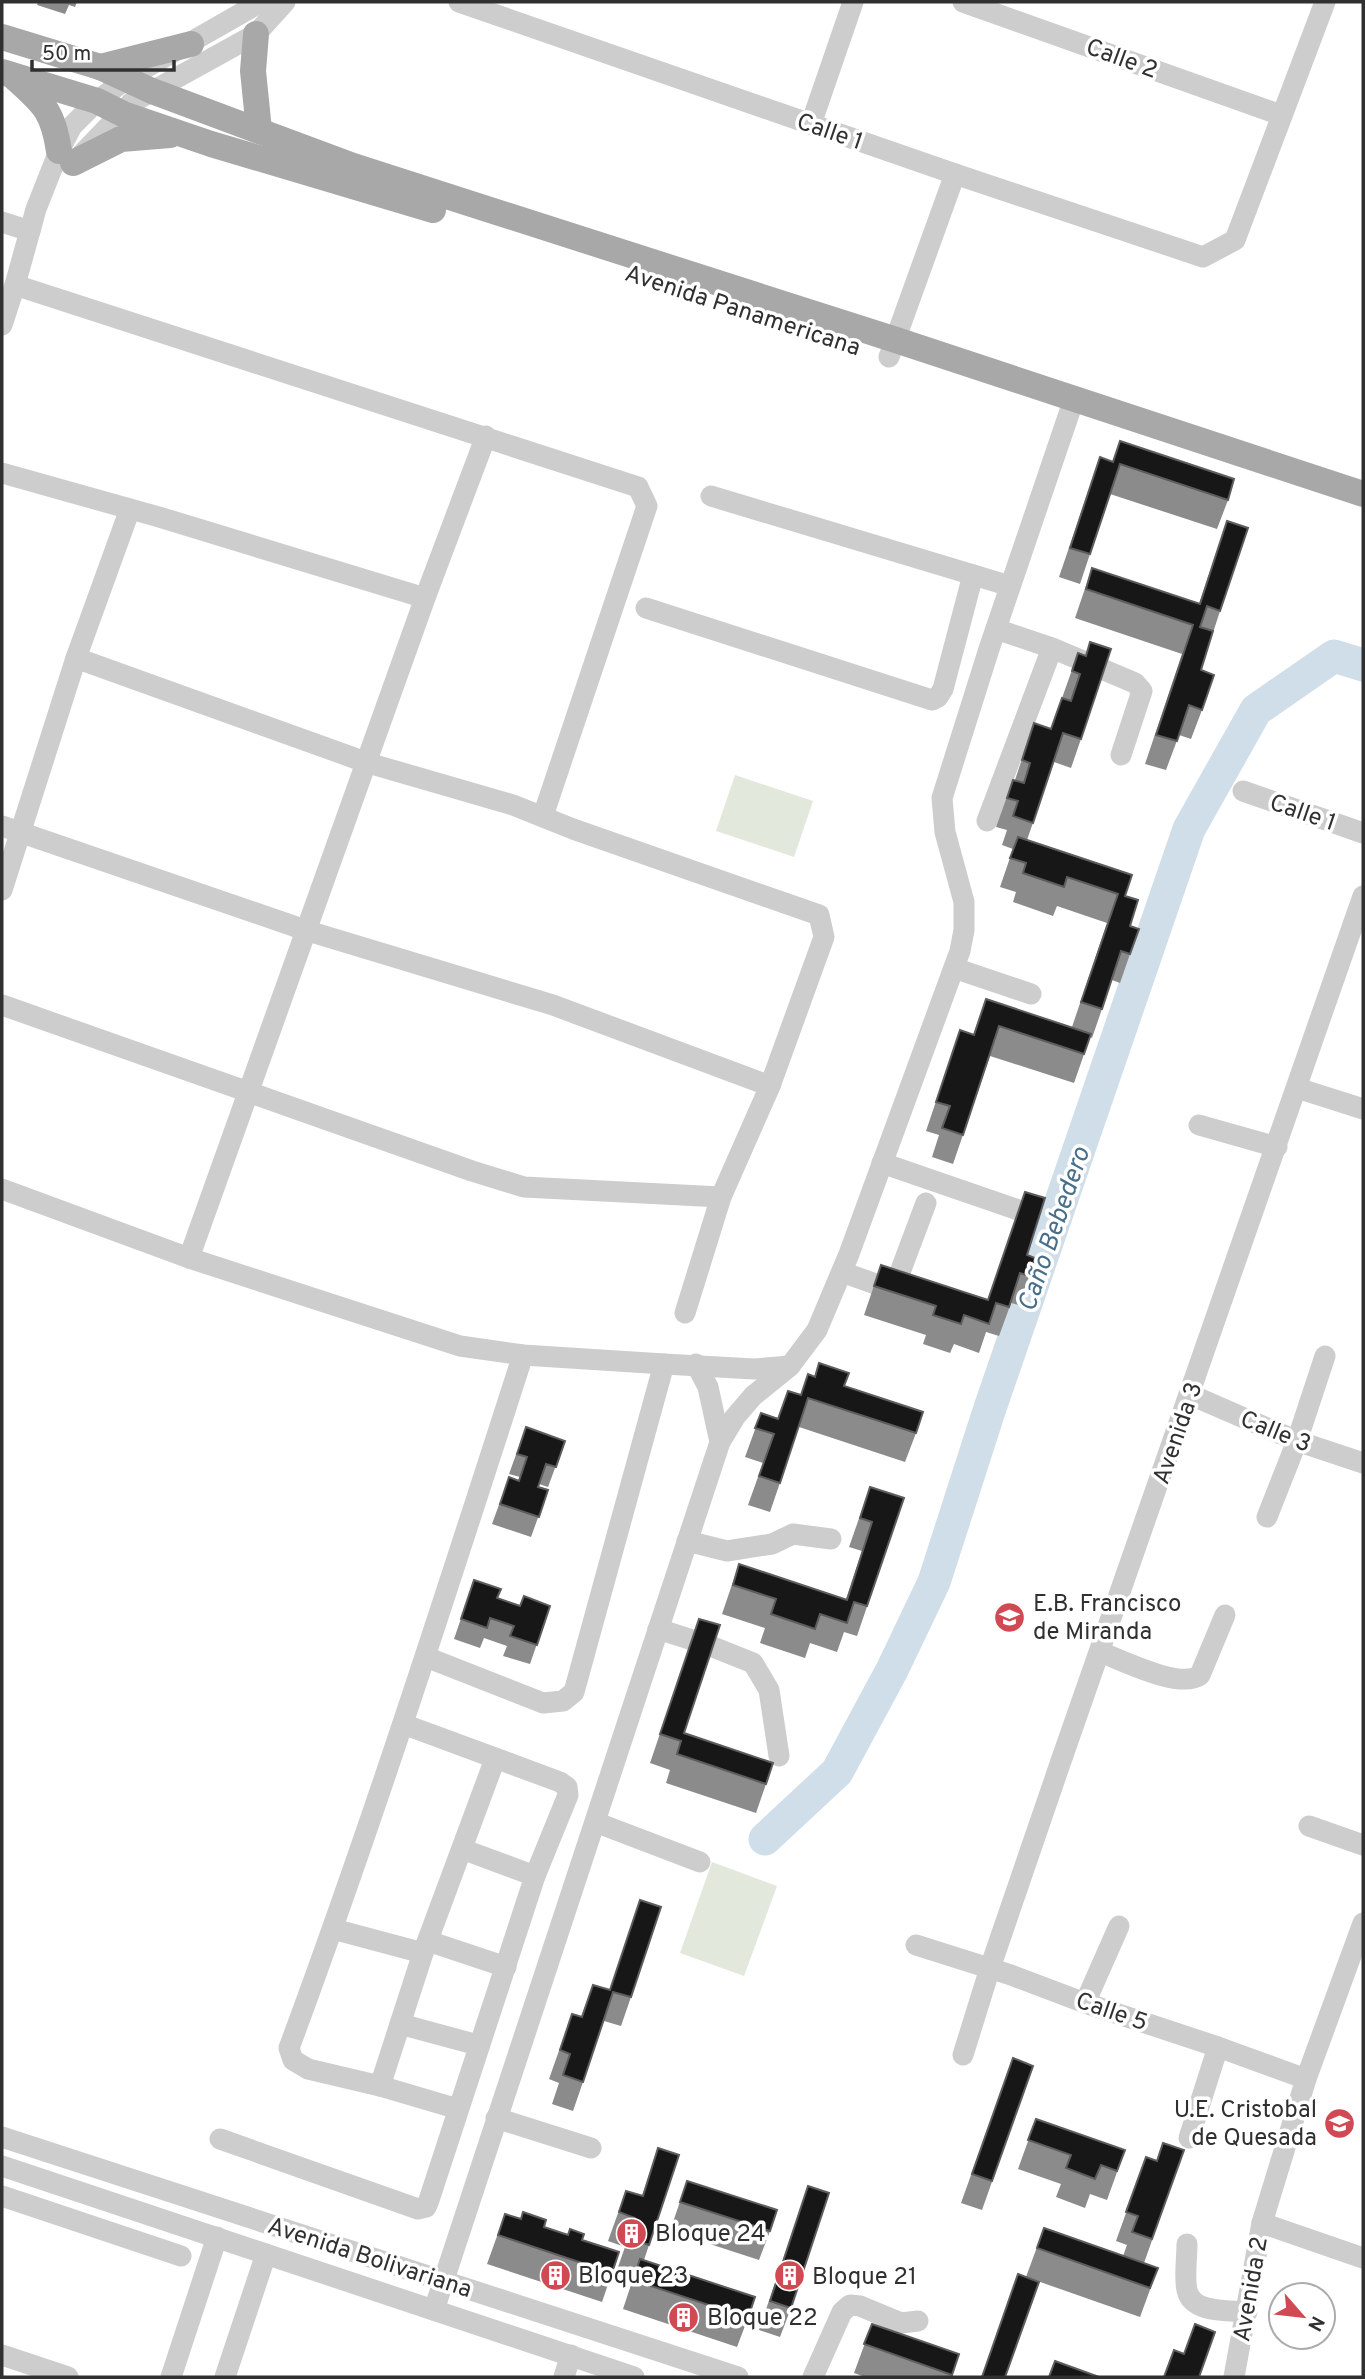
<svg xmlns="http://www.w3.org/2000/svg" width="1365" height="2379" font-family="Overpass,sans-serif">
<rect width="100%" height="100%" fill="#fff"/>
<g fill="#e3e8dd">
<polygon points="735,775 813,801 794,857 716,831"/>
<polygon points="712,1862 777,1886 744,1976 680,1953"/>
</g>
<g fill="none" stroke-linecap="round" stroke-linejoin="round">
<polyline stroke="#cfdee8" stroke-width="33" points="765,1839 837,1772 892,1670 934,1582 989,1411 1189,829 1256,710 1334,656 1363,665"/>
<g stroke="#cdcdcd" stroke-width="21">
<polyline points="459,2 955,174 1203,257 1235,240 1325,2"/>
<polyline points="963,2 1281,115"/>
<polyline points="811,124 853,2"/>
<polyline points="82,154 131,103 256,34 285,2"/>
<polyline points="2,222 30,231"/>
<polyline points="15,285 638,487 647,506 543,816"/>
<polyline points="2,325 15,285 36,209 59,151 72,126 97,101 128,78 261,2"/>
<polyline points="889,357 955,174"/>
<polyline points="2,473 159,517 425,598"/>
<polyline points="711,496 1010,586"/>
<polyline points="646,608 932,700 938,697 943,689 973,575"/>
<polyline points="996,629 1052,648 1135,683 1142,691 1121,755"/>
<polyline points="76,658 368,763 513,805 573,829 819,915 824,937 770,1086 721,1197 685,1313"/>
<polyline points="1243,791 1363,833"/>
<polyline points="987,821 1052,648"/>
<polyline points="2,826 308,931 553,1005 770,1086"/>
<polyline points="2,890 76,658 130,509"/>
<polyline points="954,968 1031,994"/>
<polyline points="2,1005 472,1171 524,1187 721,1197"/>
<polyline points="1297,1088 1363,1109"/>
<polyline points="1199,1125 1277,1147"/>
<polyline points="882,1163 1027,1213"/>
<polyline points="2,1189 189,1258 460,1346 523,1355 664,1364 754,1369 790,1366"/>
<polyline points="189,1258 425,598 486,436"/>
<polyline points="842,1272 884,1287 896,1283 926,1203"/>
<polyline points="696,1364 708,1387 720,1442"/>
<polyline points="1191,1395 1297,1441 1363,1463"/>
<polyline points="1267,1517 1297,1441 1325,1356"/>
<polyline points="687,1541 727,1551 772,1544 793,1534 831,1539"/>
<polyline points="658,1629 708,1645 753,1663 769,1690 779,1756"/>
<path d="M 1100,1652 C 1122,1660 1180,1690 1200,1675 L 1225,1615"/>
<polyline points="426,1657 543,1703 563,1701 574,1692 664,1364"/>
<polyline points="595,1822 700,1862"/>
<polyline points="1309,1826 1363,1845"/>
<polyline points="462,1849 535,1876"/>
<polyline points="333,1929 423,1953"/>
<polyline points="428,1941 506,1967"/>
<polyline points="916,1945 1011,1975 1085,2003 1218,2047 1306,2079"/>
<polyline points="1085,2003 1119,1926"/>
<polyline points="400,2024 478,2045"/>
<polyline points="963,2055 990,1968 1061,1761 1363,896"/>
<polyline points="380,2086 423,1953 495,1759"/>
<path d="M 458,2109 L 380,2086 L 308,2069 L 293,2060 L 289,2048 C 374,1819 448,1587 523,1355"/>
<polyline points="496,2118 591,2148"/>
<polyline points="2,2137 738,2377"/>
<polyline points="1189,2138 1218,2047"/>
<polyline points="220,2139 418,2209 426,2207 429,2200 535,1876 568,1795 567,1787 560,1782 403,1724"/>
<polyline points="2,2166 634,2377"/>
<polyline points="2,2196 181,2256"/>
<polyline points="1262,2223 1363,2258"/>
<path d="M 1187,2244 C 1187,2258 1184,2277 1187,2290 C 1192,2314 1229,2310 1247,2312"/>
<polyline points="434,2310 720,1442 735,1417 753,1396 790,1366 817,1330 849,1254 960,951 964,930 964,902 945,832 942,798 989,649 1074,399"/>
<polyline points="2,2355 68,2377"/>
<polyline points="171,2377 217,2237"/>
<polyline points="225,2377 266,2254"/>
<polyline points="564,2377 571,2355"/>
<polyline points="813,2377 842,2312 850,2305 860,2306 901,2323 918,2321"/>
<polyline points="1234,2377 1262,2223 1306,2079 1363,1923"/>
</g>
<g stroke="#a8a8a8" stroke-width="26">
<polyline points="256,34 253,71 259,130"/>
<polyline points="2,37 100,67 152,91 353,166 896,340 1363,494"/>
<polyline points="100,67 191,44"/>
<polyline points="2,72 97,101 123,114 211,144 433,210"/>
<path d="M 16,79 C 45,105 53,112 59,151"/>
<polyline points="73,163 121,139 170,135"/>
</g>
</g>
<g fill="#8b8b8b">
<polygon points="38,2 77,2 75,7 69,5 65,14 37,5"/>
<polygon points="1120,441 1228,500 1217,529 1110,494 1080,584 1059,577 1100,457 1112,462"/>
<polygon points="1227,521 1220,611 1201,670 1202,710 1191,739 1179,735 1166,770 1145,764 1182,654 1075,618 1092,568 1199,604"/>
<polygon points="1078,653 1085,656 1081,739 1071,768 1054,762 1027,840 1125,896 1130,926 1130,954 1120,983 1112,980 1092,1038 1090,1037 1074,1083 990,1056 953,1164 932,1157 939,1135 926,1131 960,1030 973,1035 986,999 1072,1027 1107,923 1057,906 1053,916 1013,902 1016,892 1000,887 1013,849 1002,845 1007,830 996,827 1013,780 1015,780 1034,723 1051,729"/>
<polygon points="1025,1192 1027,1255 1035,1258 1019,1305 1011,1303 999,1336 986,1332 979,1353 954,1344 950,1353 923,1344 926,1335 864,1315 881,1265 988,1300"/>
<polygon points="844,1386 916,1433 905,1462 799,1427 770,1512 748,1505 763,1463 745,1457 761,1413 778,1418 788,1391 801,1395"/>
<polygon points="526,1427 565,1441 548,1487 539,1484 538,1487 548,1490 531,1537 492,1524 509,1477 518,1480 520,1477 509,1474"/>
<polygon points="870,1487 904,1498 857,1636 844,1632 837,1652 810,1643 805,1658 760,1643 765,1628 722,1614 739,1564 846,1599 862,1551 849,1547"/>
<polygon points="474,1580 497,1598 520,1606 550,1606 530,1664 503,1656 507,1646 484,1638 480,1648 454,1639"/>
<polygon points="699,1619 684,1733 766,1784 756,1813 666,1783 670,1770 650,1763"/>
<polygon points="640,1900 631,1997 621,2026 604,2021 573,2111 552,2104 559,2083 549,2079 572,2014 581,2017 593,1985 610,1990"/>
<polygon points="1013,2058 1033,2066 982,2210 961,2203"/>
<polygon points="1036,2119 1125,2150 1107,2200 1090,2194 1085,2208 1056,2197 1061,2184 1018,2169"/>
<polygon points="658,2148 649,2245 644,2260 748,2318 737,2347 623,2309 635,2273 618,2267 625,2247 608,2241 626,2191 642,2196"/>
<polygon points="1184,2150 1144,2263 1158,2268 1140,2317 1026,2277 1044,2228 1123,2256 1127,2245 1116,2241 1146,2157 1157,2161"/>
<polygon points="687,2181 770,2231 759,2260 670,2231"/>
<polygon points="808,2186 791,2308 780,2337 759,2330"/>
<polygon points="505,2214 582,2240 612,2273 602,2302 487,2264"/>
<polygon points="872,2324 959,2354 952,2377 865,2377 854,2373"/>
</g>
<g fill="#171717" stroke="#5d5d5d" stroke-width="2">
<polygon points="1120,441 1234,479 1228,500 1120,464 1090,554 1070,548 1100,457 1113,462"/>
<polygon points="1227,521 1248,528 1220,611 1207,606 1200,627 1213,631 1201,670 1214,675 1202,710 1189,705 1177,741 1156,735 1193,625 1086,589 1092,568 1200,604"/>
<polygon points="1090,642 1111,649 1081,739 1063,733 1033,823 1013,816 1018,801 1007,798 1013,780 1024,783 1030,763 1022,760 1034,723 1051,729 1062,698 1071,701 1080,674 1072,671 1078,653 1086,656"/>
<polygon points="1018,837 1132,875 1125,896 1138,900 1130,926 1139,929 1130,954 1121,951 1102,1009 1081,1002 1118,894 1067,877 1064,887 1023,873 1026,863 1010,858"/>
<polygon points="986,999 1091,1034 1084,1054 999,1026 963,1135 942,1128 950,1106 936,1102 960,1030 974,1035"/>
<polygon points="1025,1192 1045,1198 1027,1255 1035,1258 1029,1276 1020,1273 1009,1307 996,1303 989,1324 964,1315 961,1324 933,1315 936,1306 874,1286 881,1265 988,1300"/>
<polygon points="819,1363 849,1373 844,1386 923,1412 916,1433 808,1398 780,1483 759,1476 774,1434 755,1428 761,1413 778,1419 788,1391 801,1395 808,1374 815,1377"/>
<polygon points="526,1427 565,1441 556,1467 546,1464 538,1487 548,1490 539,1517 500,1504 509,1477 519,1481 527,1457 517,1454"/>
<polygon points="870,1487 904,1498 867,1606 854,1602 847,1623 820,1614 815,1629 771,1614 776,1599 733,1585 739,1564 847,1600 872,1522 860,1518"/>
<polygon points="474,1580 501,1589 497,1598 520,1606 524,1596 550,1606 537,1645 510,1636 514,1626 490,1618 487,1628 461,1619"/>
<polygon points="699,1619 720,1625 684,1733 773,1763 766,1784 677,1754 681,1741 660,1734"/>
<polygon points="640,1900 661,1907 631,1997 613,1992 583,2082 563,2075 570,2054 560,2050 572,2014 582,2017 593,1985 610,1990"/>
<polygon points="1013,2058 1033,2066 992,2181 972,2174"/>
<polygon points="1036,2119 1125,2150 1117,2171 1101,2165 1095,2179 1066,2168 1071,2155 1028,2140"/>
<polygon points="1163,2143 1184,2150 1152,2239 1132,2232 1138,2216 1126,2212 1146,2157 1157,2161"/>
<polygon points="658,2148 679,2155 649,2245 628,2238 635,2218 619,2212 626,2191 643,2196"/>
<polygon points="687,2181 777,2210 770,2231 680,2202"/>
<polygon points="808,2186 829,2193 791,2308 770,2301"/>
<polygon points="523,2212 546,2220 544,2227 568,2235 570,2229 584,2234 582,2240 619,2252 612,2273 498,2235 505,2214 521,2219"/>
<polygon points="1044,2228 1158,2268 1150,2288 1037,2248"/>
<polygon points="640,2259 755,2297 748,2318 633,2280"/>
<polygon points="1018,2274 1039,2282 1005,2377 982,2377"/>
<polygon points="872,2324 959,2354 952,2375 864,2344"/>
<polygon points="1195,2324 1215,2332 1199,2377 1164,2377 1174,2350 1184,2354"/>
<polygon points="1055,2361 1099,2377 1049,2377"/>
</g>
<defs>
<symbol id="school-disc" viewBox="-11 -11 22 22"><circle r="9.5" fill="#d04953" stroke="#fff"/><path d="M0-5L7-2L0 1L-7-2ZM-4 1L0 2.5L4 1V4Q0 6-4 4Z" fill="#fff"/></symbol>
<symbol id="building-disc" viewBox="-11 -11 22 22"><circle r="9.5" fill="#d04953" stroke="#fff"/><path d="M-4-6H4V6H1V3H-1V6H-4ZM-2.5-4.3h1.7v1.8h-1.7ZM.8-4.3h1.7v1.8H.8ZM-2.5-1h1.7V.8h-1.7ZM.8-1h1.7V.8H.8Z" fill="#fff"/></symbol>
</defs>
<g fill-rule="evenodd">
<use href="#school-disc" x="992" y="1600" width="35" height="35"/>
<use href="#school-disc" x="1322" y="2106" width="35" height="35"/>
<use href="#building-disc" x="614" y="2216" width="35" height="35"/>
<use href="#building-disc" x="538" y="2258" width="35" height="35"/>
<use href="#building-disc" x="772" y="2258" width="35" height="35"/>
<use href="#building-disc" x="666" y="2300" width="35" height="35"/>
</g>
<g text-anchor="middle" stroke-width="7" stroke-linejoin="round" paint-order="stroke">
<g font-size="24" fill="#303030" stroke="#fff">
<text transform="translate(1122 58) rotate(20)" y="8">Calle 2</text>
<text transform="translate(830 131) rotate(19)" y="8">Calle 1</text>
<text transform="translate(743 310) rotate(18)" y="8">Avenida Panamericana</text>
<text transform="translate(1303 812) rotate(19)" y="8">Calle 1</text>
<text transform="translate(1276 1431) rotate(22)" y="8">Calle 3</text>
<text transform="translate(1177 1433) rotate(-71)" y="8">Avenida 3</text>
<text transform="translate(1112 2011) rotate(19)" y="8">Calle 5</text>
<text transform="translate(370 2257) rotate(18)" y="8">Avenida Bolivariana</text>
<text transform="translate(1250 2289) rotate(-80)" y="8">Avenida 2</text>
</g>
<g font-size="24" fill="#303030" stroke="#fff" text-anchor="start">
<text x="1033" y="1611">E.B. Francisco<tspan x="1033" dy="28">de Miranda</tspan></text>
<text x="1317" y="2117" text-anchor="end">U.E. Cristobal<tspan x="1317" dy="28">de Quesada</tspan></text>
<text x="655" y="2241">Bloque 24</text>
<text x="578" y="2283">Bloque 23</text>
<text x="812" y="2284">Bloque 21</text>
<text x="707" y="2325">Bloque 22</text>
</g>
<g font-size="26" font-style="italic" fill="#486f89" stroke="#fff">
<text transform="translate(1053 1229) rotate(-71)" y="9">Caño Bebedero</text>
</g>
</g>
<rect width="1365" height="2379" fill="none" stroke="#303030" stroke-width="7"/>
<g transform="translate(1302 2316) rotate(118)"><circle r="33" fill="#ffffff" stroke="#acacac" stroke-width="2"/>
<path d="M0-5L12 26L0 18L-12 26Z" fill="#d04953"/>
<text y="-10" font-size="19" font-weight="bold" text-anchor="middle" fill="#303030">N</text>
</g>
<path d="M32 60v10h142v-10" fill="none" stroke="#303030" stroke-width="3.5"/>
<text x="42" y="60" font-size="21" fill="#303030" stroke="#ffffff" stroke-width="5" paint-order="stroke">50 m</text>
</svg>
